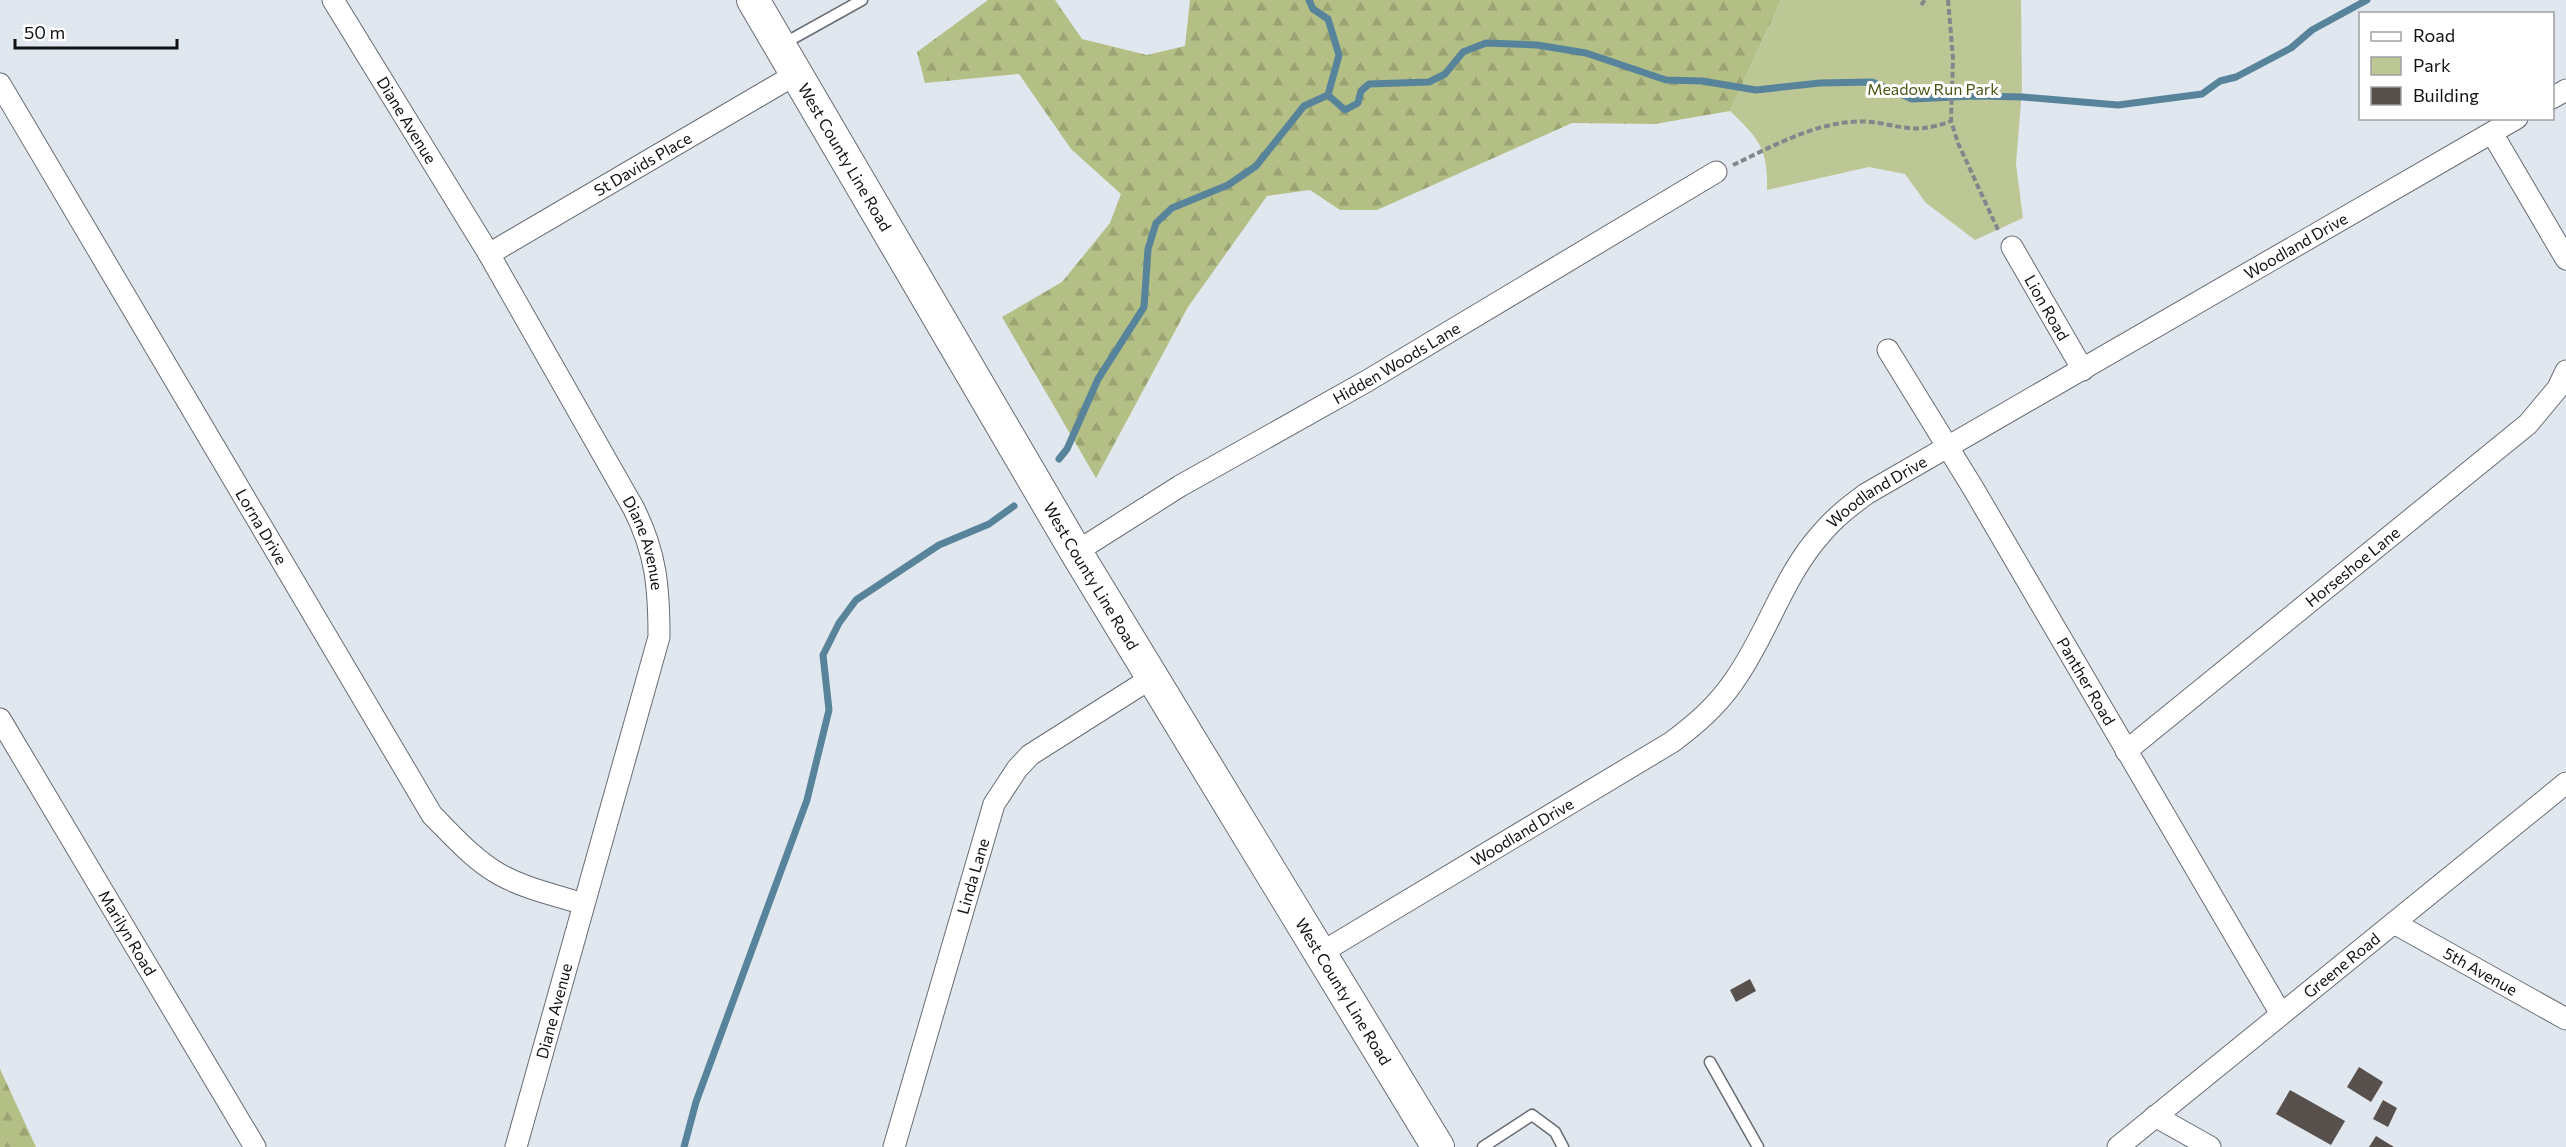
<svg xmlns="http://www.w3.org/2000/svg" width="2566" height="1147" font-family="Commissioner,sans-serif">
<defs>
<pattern id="forest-firs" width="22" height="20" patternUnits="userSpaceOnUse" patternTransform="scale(1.5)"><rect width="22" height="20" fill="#b4bf85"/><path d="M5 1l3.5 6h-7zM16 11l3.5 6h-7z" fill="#9aa372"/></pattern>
</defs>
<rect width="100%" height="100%" fill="#e1e7ee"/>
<g fill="url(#forest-firs)">
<polygon points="988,0 1055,0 1082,39 1147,55 1185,46 1190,0 1781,0 1730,111 1655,124 1572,123 1377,210 1340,210 1310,190 1267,196 1188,307 1096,478 1002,317 1062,282 1110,223 1121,194 1071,149 1019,74 925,83 917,52"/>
<polygon points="0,1069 36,1147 0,1147"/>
</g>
<path fill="#bdc796" d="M 1781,0 L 2021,0 L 2022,89 L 2016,164 L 2023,218 L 1975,240 L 1926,203 L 1905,174 L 1869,167 L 1767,190 C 1768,148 1759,139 1730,111 Z"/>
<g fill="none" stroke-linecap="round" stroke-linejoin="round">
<g stroke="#58849b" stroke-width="7">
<polyline points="1328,95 1345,110 1358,103 1361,91 1369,84 1429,82 1445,74 1463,52 1486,43 1537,45 1586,53 1666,80 1702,81 1756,90 1820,83 1872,82 1912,99 1975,96 2023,97 2118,105 2202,94 2220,81 2236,77 2291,48 2312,30 2367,0"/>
<polyline points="1059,459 1067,449 1098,379 1144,307 1148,249 1156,223 1172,208 1228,185 1256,166 1304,106 1328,95 1339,55 1328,19 1313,9 1309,0"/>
<polyline points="684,1147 696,1102 807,800 829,710 823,655 839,623 856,600 939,545 989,524 1014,506"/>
</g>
</g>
<g fill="#57504c">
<polygon points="1750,979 1756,991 1736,1002 1730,990"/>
<polygon points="2359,1067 2383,1082 2371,1102 2347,1087"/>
<polygon points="2290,1090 2345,1121 2331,1145 2276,1114"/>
<polygon points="2383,1100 2397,1108 2388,1127 2373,1119"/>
<polygon points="2376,1136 2394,1147 2369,1147"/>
</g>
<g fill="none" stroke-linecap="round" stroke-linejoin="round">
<defs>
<g id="service">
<polyline points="783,44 862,0"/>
<polyline points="1710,1062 1758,1147"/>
<polyline points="1483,1147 1532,1115 1555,1132 1563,1147"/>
</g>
<g id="minor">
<path id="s1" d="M 333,0 L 489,254 L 634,509 C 656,553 659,587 659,637 L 516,1147"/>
<path id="s2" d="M 0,84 L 432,815 C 453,836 473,859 499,874 C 525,889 556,895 583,904"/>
<polyline points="2552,98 2566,90"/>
<polyline points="2492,133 2566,259"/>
<path id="s3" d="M 2012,247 L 2083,370"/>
<path id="s4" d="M 489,254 L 798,73"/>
<path id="s5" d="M 1888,350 L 1973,488 L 2281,1014"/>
<path id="s6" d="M 1076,552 L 1180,486 L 1367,381 L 1716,172"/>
<path id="s7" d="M 0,719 L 255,1147"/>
<path id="s8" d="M 2126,751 L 2528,424 L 2558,388 L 2566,371"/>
<path id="s9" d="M 2394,923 L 2566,1019"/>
<path id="s10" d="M 1319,954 L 1672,742 C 1696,724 1717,706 1734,681 C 1767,635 1783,576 1821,534 C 1834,518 1850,506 1866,494 L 2517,118"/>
<polyline points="2155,1116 2210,1147"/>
<path id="s11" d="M 894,1147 L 994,804 L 1017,769 L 1030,755 L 1153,677"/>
<path id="s12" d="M 2118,1147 L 2566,783"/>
</g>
<g id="primary">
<path id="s13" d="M 753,0 L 1076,552 L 1438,1147"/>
</g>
</defs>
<use href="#service" stroke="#686d73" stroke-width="13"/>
<use href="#minor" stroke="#686d73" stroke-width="23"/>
<use href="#primary" stroke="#686d73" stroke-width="34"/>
<g stroke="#82878b" stroke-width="4" stroke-dasharray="6 3" stroke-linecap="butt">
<polyline points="1948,0 1953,58 1951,121 1958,143 1999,232"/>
<polyline points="1921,5 1925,0"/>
<path d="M 1733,165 C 1769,148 1810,125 1851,122 C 1890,118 1906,139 1951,121"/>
</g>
<use href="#service" stroke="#fff" stroke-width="10"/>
<use href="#minor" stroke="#fff" stroke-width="21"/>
<use href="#primary" stroke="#fff" stroke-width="32"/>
</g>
<g text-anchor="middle" stroke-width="6" stroke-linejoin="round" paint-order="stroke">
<g font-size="16" fill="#4c5515" stroke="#fff">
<text x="1933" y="95">Meadow Run Park</text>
</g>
<g font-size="16" fill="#0f1113" stroke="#fff">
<text dy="6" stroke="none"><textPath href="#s1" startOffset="141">Diane Avenue</textPath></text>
<text dy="6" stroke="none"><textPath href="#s13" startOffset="182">West County Line Road</textPath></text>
<text dy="6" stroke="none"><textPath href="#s4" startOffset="178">St Davids Place</textPath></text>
<text dy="6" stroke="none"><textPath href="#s10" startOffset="1227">Woodland Drive</textPath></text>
<text dy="6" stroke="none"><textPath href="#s3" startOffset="70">Lion Road</textPath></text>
<text dy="6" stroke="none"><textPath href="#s6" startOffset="372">Hidden Woods Lane</textPath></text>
<text dy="6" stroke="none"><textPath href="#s10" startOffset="741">Woodland Drive</textPath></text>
<text dy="6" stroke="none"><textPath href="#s2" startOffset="514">Lorna Drive</textPath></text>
<text dy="6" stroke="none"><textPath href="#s1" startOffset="627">Diane Avenue</textPath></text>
<text dy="6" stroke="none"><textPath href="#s8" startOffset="292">Horseshoe Lane</textPath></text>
<text dy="6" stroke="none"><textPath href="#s13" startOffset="668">West County Line Road</textPath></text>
<text dy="6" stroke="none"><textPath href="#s5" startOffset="386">Panther Road</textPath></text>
<text dy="6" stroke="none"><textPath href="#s10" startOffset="237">Woodland Drive</textPath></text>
<text dy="6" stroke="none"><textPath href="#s11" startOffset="282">Linda Lane</textPath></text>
<text dy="6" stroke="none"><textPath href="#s7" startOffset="249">Marilyn Road</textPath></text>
<text dy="6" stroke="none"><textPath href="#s12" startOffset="288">Greene Road</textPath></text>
<text dy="6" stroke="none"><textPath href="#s9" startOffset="99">5th Avenue</textPath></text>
<text dy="6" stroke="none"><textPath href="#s13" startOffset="1154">West County Line Road</textPath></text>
<text transform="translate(554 1011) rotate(-75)" y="6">Diane Avenue</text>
</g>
</g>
<rect x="2359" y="12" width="195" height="108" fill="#ffffff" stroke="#9fa0a1" stroke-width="1.5"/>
<rect x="2371" y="32" width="30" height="9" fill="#ffffff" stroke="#9fa0a1" stroke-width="1.5"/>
<text x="2413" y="42" font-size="18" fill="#0f1113">Road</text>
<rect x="2371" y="57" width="30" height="18" fill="#bdc796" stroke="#9fa0a1" stroke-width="1.5"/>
<text x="2413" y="72" font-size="18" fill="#0f1113">Park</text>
<rect x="2371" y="87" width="30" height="18" fill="#57504c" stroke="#9fa0a1" stroke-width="1.5"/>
<text x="2413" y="102" font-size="18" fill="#0f1113">Building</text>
<path d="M15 39v9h162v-9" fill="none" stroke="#0f1113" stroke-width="3"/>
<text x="24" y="39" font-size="18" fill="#0f1113" stroke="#ffffff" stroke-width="4.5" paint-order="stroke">50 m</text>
</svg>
